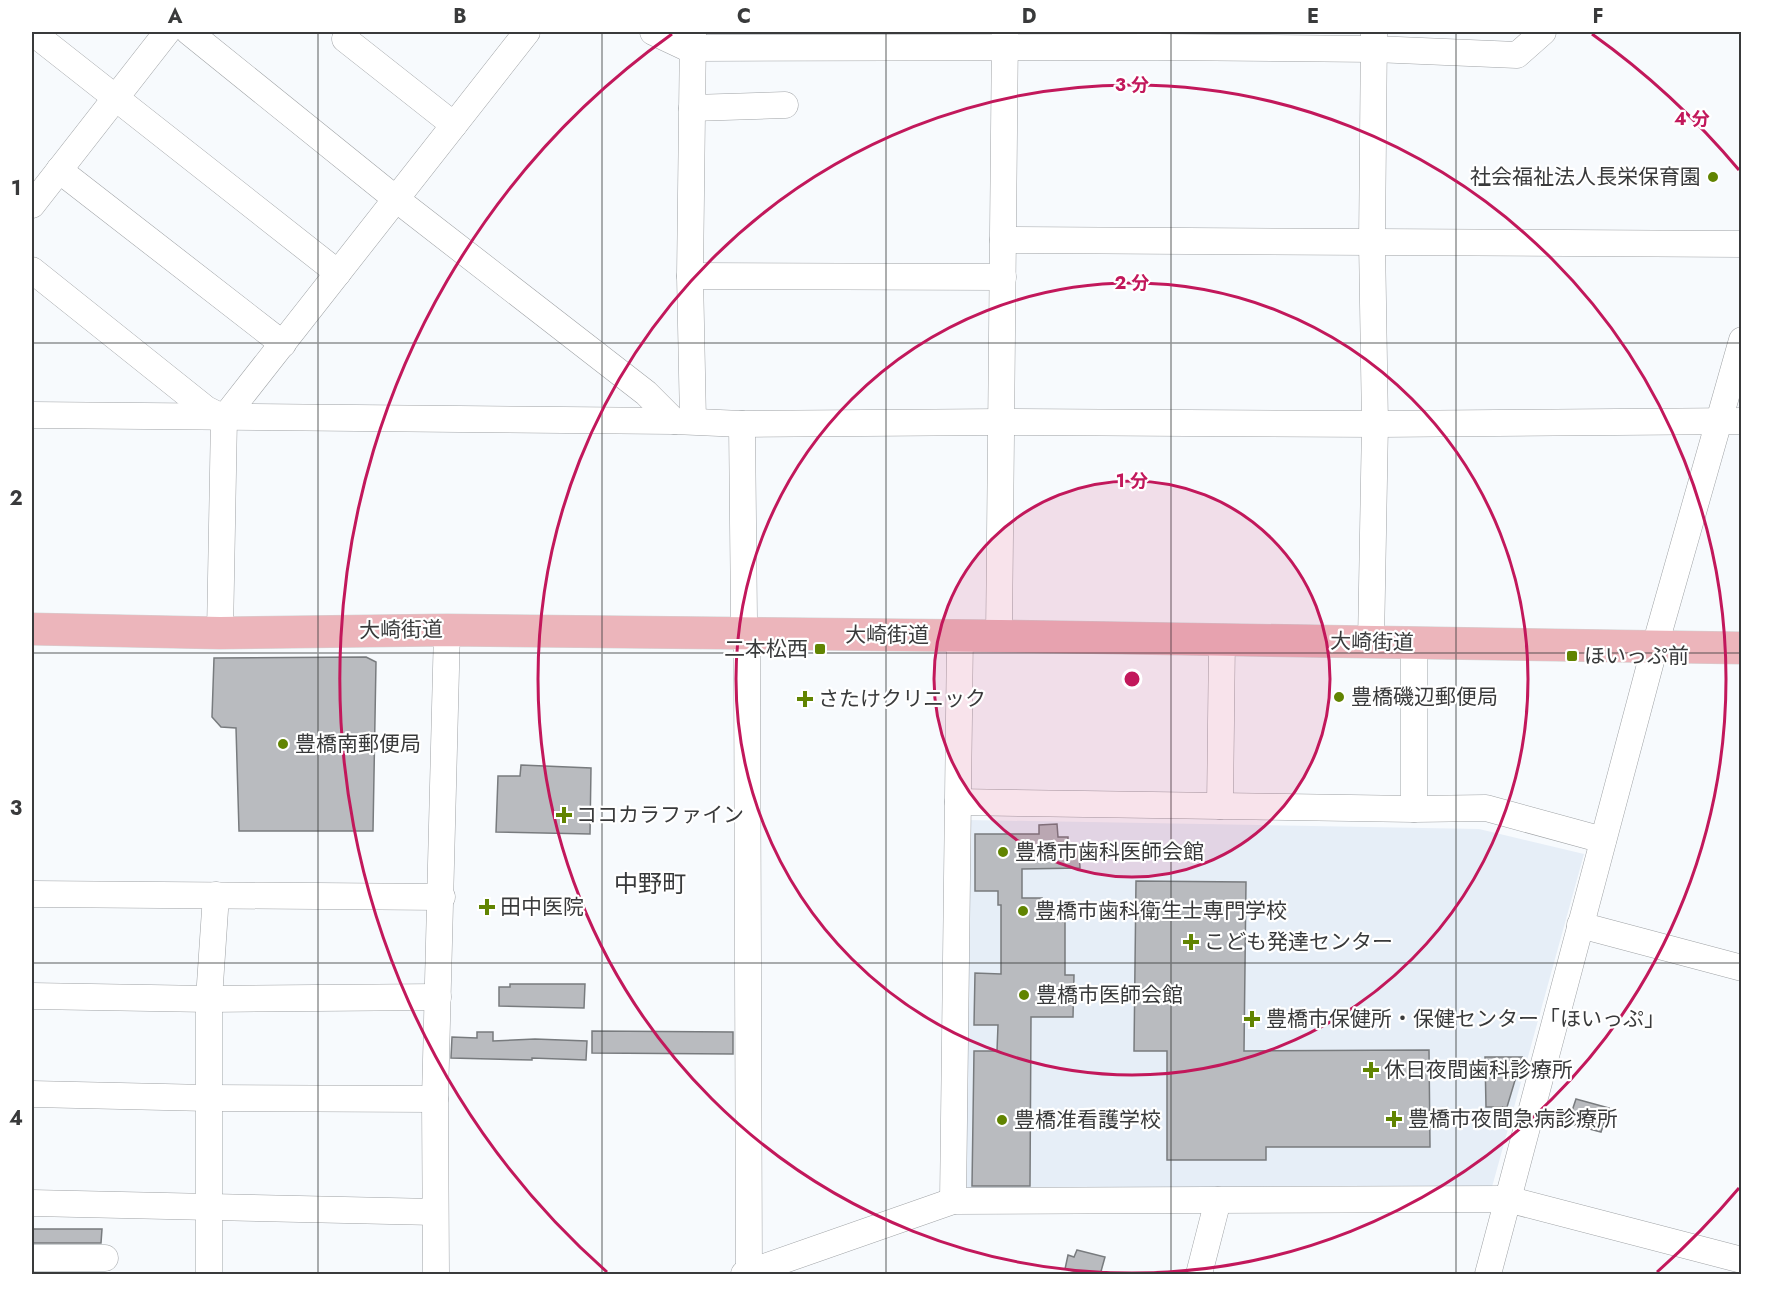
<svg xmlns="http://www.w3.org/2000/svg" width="1773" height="1306" font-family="Jost,'Noto Sans JP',sans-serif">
<rect width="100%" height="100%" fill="#f7fafd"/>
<polygon fill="#e6eef7" points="967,820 1479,829 1584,854 1492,1187 968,1188 963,1183"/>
<g fill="#b9bbbf" stroke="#787b7e" stroke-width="1.5">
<polygon points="366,657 376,662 373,831 239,831 236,728 221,727 212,717 214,658"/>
<polygon points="521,765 591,768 590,834 496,832 498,776 520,776"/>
<polygon points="1057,824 1058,837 1068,837 1068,848 1079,848 1080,868 1022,869 1022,898 1042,898 1042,917 1065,917 1065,975 1074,975 1073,1017 1031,1017 1030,1186 972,1186 974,1051 997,1051 998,1025 974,1025 975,973 1001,974 1001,905 998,905 998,891 975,891 975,834 1039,834 1039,825"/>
<polygon points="1136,881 1246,882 1244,1051 1429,1050 1430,1147 1266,1147 1266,1160 1167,1160 1167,1051 1134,1051"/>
<polygon points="510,984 585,984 584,1008 499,1006 499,987 510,987"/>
<polygon points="592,1031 733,1032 733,1054 592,1053"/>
<polygon points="477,1032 493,1032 493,1041 535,1039 587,1041 586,1060 532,1058 532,1060 451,1058 452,1037 477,1038"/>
<polygon points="1485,1057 1522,1057 1507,1107 1486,1107"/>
<polygon points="1576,1099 1609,1108 1601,1132 1571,1124 1573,1117 1571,1114"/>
<polygon points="32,1229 102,1229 101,1243 32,1243"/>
<polygon points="1077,1250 1105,1257 1100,1275 1088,1275 1065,1269 1068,1255 1074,1257"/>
</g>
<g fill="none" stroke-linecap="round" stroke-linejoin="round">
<defs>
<g id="minor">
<polyline points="32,32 338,273"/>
<polyline points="189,32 396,199 646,393 674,421 742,424 1002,422 1379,424 1742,421"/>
<polyline points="653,32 685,47 693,48 1157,47 1374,49 1517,55 1543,32"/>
<polyline points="345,39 454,125"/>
<polyline points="692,108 785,105"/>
<polyline points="59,170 283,344"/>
<polyline points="32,205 167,32"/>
<polyline points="1003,240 1742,244"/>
<polyline points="32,270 206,409 224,418 527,32"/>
<polyline points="690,276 1003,277"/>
<polyline points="32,415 674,421"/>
<polyline points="693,421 690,276 693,32"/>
<polyline points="742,424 744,619 747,652 749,1274"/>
<polyline points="220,633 224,418"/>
<polyline points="999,636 1005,32"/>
<polyline points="1371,642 1375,424 1372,242 1374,33"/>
<polyline points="1414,642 1414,809"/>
<polyline points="958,802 1414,809 1486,808 1603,840"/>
<polyline points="1220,806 1222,640"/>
<polyline points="32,894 442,897"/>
<polyline points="1580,925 1742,968"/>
<polyline points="32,996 209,999 438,997"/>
<polyline points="32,1094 208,1098 435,1099"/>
<polyline points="953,1201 960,636"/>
<polyline points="32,1203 435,1212"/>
<polyline points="32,1258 105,1258"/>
<polyline points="209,1274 209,999 216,895"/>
<polyline points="436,1274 435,1099 447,630"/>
<polyline points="744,1274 953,1201 1507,1199 1742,1260"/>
<polyline points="1199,1274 1218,1200"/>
<polyline points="1488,1274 1655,646 1742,340"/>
</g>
<polyline id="major" points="32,629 220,633 447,630 999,636 1742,648"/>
</defs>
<use href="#minor" stroke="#a0a3a6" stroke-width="27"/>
<use href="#major" stroke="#d3d4d4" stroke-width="33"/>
<use href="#minor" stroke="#fff" stroke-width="26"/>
<use href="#major" stroke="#ecb5bb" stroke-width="32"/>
</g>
<path fill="none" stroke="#393a3b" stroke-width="1.5" stroke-opacity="0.55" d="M 318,32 L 318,1274M 602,32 L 602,1274M 886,32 L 886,1274M 1171,32 L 1171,1274M 1456,32 L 1456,1274M 32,343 L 1742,343M 32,653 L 1742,653M 32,963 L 1742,963"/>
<circle cx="1132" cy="679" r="198" fill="#c2185b" fill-opacity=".12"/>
<g fill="none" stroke="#c2185b" stroke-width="3">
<circle cx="1132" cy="679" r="198"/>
<circle cx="1132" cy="679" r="396"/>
<circle cx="1132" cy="679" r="594"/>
<path d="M1739 1188A792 792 0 0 1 1657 1272M607 1272A792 792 0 0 1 672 34M1592 34A792 792 0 0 1 1739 170"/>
</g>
<g fill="#618401" stroke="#fff" stroke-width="2">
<circle cx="1713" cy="177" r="6"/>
<rect x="814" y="643" width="12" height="12" rx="3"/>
<rect x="1566" y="650" width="12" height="12" rx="3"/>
<circle cx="1339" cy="697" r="6"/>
<path d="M802 690h6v6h6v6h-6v6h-6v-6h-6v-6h6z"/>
<circle cx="283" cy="744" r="6"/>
<path d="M561 806h6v6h6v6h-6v6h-6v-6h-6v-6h6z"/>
<circle cx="1003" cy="852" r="6"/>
<path d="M484 898h6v6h6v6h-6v6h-6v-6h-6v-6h6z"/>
<circle cx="1023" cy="911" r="6"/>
<path d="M1188 933h6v6h6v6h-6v6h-6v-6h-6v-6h6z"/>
<circle cx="1024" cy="995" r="6"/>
<path d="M1249 1010h6v6h6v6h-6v6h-6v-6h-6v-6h6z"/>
<path d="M1368 1061h6v6h6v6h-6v6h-6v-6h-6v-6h6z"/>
<path d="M1391 1110h6v6h6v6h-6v6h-6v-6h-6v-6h6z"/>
<circle cx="1002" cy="1120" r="6"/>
</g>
<g text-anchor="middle" stroke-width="4.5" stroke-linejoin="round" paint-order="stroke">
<g font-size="21" fill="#393a3b" stroke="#fff" text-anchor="start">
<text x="1701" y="184" text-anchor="end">社会福祉法人長栄保育園</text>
<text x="808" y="656" text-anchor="end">二本松西</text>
<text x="1584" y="663">ほいっぷ前</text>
<text x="1351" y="704">豊橋磯辺郵便局</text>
<text x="818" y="706">さたけクリニック</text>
<text x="295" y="751">豊橋南郵便局</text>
<text x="576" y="822">ココカラファイン</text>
<text x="1015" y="859">豊橋市歯科医師会館</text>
<text x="500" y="914">田中医院</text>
<text x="1035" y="918">豊橋市歯科衛生士専門学校</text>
<text x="1204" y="949">こども発達センター</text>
<text x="1036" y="1002">豊橋市医師会館</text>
<text x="1266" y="1026">豊橋市保健所・保健センター「ほいっぷ」</text>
<text x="1384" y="1077">休日夜間歯科診療所</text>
<text x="1408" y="1126">豊橋市夜間急病診療所</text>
<text x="1014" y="1127">豊橋准看護学校</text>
</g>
<g font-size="21" fill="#393a3b" stroke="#fff">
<text transform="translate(401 630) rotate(-1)" y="7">大崎街道</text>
<text x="887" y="642">大崎街道</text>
<text transform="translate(1372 642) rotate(1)" y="7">大崎街道</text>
</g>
<g font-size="24" fill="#393a3b" stroke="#fff">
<text x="650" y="892">中野町</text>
</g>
</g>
<circle cx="1132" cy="679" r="9" fill="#c2185b" stroke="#fff" stroke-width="3"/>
<g font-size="18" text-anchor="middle" font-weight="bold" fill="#c2185b" stroke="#fff" stroke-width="4.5" stroke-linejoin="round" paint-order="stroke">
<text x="1132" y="91">3 分</text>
<text x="1692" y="125">4 分</text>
<text x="1132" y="289">2 分</text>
<text x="1132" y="487">1 分</text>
</g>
<rect width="1773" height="1306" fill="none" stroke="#ffffff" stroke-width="66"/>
<rect x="33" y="33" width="1707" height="1240" fill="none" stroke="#393a3b" stroke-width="2"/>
<g font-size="20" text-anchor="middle" font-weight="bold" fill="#393a3b">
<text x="175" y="23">A</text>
<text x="460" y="23">B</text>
<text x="744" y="23">C</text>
<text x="1029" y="23">D</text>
<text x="1313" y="23">E</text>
<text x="1598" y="23">F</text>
<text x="16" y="195">1</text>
<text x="16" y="505">2</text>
<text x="16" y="815">3</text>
<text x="16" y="1125">4</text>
</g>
</svg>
